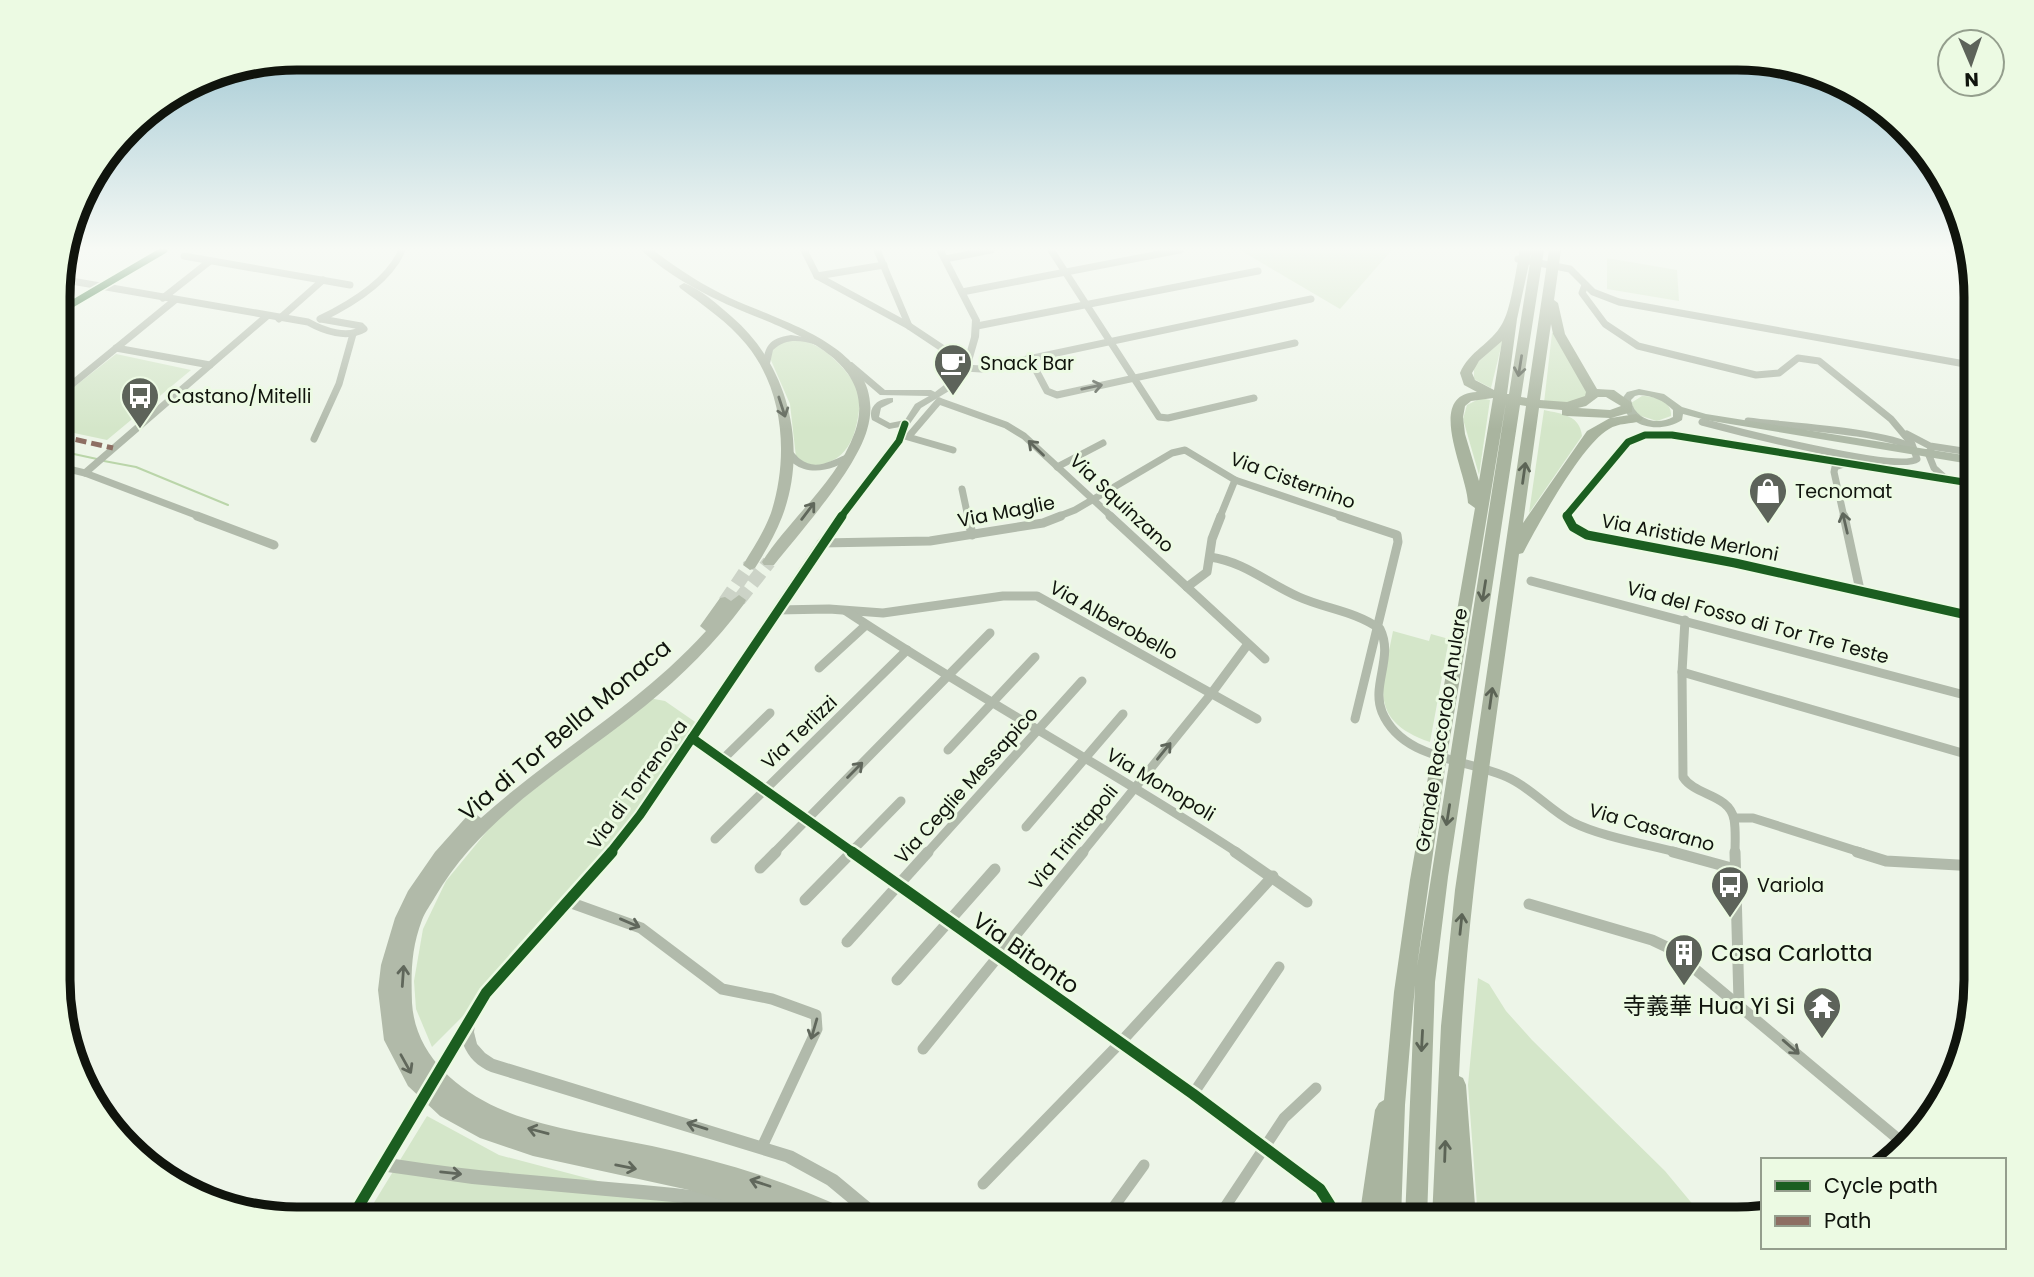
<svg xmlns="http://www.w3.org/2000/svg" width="2034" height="1277" font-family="Poppins,'Noto Sans SC',sans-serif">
<rect width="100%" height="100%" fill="#edf5e8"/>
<g fill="#d4e6c9">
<polygon points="1240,250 1392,250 1340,309"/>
<polygon points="1607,258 1677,270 1679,301 1607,289"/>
<polygon points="1552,333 1556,333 1588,395 1580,403 1544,403"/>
<polygon points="1503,339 1491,388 1474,379 1474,366"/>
<path d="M 802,340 C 830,349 844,368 861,392 C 858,419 857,452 827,463 C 815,468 805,465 796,457 L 790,404 L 770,358 L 773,347 L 784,341 Z"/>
<polygon points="116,354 191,370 107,440 60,430 60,398"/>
<path d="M 1642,396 C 1655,396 1672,401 1671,416 L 1657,421 L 1638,415 L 1631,403 Z"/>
<polygon points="1481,398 1490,400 1479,475 1463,419 1467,405"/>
<path d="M 1544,410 C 1562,414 1580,415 1582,436 L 1529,513 Z"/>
<path d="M 1393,631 L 1429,641 L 1431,634 L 1449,639 L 1430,742 C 1366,720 1383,684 1393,631 Z"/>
<polygon points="649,698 665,701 701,726 646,806 470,1009 432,1047 416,1009 414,981 423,929 446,881 497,819"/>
<polygon points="1478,978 1489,984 1506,1011 1532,1040 1665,1171 1705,1219 1478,1219 1468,1085"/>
<polygon points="427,1116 499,1155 742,1219 364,1219"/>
</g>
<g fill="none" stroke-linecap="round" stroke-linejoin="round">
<g stroke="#bad5a9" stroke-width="2">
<polyline points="1946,250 1971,266"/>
<polyline points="60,451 97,459"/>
<polyline points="104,461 136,467 228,505"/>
</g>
<g stroke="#ccd3c7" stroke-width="14" stroke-dasharray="14 7" stroke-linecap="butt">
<polyline points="739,600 769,562"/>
<polyline points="725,602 750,565"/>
</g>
<g stroke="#b1baab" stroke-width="7">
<polyline points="804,250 817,276 909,326 945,350 969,358"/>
<polyline points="877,250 909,326"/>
<polyline points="1051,250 1159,417 1168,418 1254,398"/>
<polyline points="184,256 350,285"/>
<polyline points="945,259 991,250"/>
<polyline points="1518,259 1570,269 1593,292 1619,302 1976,366"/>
<polyline points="817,276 884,265"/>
<path d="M 60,279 L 308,322 C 324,331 347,339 364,329 L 361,326 L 321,319"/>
<path d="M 1585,285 L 1582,293 L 1605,324 L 1638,346 L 1756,375 L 1779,373 L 1798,358 L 1819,361 L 1891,419 L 1912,444 L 1917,459 C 1899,473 1732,430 1702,422"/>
<polyline points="962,292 1180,250"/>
<polyline points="163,298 210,261"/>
<polyline points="279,319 323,280"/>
<path d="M 320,319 C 349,305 389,281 402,250"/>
<polyline points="977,326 1258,271"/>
<polyline points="116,348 210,365"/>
<polyline points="1029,357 1047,391 1057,395 1295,343"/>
<polyline points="965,368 981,369 1311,299"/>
<polyline points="60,394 175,300"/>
<polyline points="939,401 1006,425 1024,436 1112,517"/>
<path d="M 1748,421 C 1786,426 1885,431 1913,448"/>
<polyline points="1907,434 1930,446 1976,453"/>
<polyline points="901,435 953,450"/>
<polyline points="909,436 939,401"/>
<polyline points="314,439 339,384 353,334"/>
<polyline points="1932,448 1928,453 1934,468 1945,478"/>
<polyline points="1968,466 1976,469"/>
<polyline points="60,467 85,473 201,517"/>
<polyline points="1057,467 1103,443"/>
<polyline points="85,473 267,316"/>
<polyline points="962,489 968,517"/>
<polyline points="1057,517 1075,510 1172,453 1185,450 1235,480 1345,517"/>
<polyline points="1220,517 1235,480"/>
<polyline points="1568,517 1567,515 1628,442 1645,435 1672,435 1976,484"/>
<polyline points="1844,517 1834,472 1835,467 1844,464"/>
</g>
<g stroke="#b1baab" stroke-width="9">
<polyline points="197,516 274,545"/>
<polyline points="968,516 972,535"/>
<polyline points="1110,516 1265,659"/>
<polyline points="1340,516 1397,535 1398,542 1355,719"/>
<polyline points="1567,516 1573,527 1587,535 1735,563 1976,617"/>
<polyline points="1844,516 1860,590"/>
<polyline points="821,543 930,541 1043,523 1061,516"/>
<path d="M 1210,557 C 1245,562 1267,583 1299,597 C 1326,609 1355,611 1380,629 C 1394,657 1371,685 1382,712 C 1403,762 1470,758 1511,779 C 1533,790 1550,810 1572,822 C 1602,837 1646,844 1679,853"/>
<polyline points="1531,581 1976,698"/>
<polyline points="1187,587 1207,572 1212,539 1221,516"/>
<polyline points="777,610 829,609 883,613 1003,596 1037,596 1257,719"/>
<path d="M 846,611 C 974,696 1110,769 1238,853"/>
<path d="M 1685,620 L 1682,672 L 1683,777 C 1695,796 1729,794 1734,819 C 1736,830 1735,843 1735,853"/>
<polyline points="819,668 866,625"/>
<polyline points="1682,672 1976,757"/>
<polyline points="692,738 854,853"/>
<polyline points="948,750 1035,657"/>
<polyline points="723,759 770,713"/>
<polyline points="1734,818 1753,818 1863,853"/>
<polyline points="1026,827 1123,714"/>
<polyline points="715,839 907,650"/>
<polyline points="774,853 990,633"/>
<polyline points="850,853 901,801"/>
<polyline points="927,853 1082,681"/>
<polyline points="1082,853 1211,694 1248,644"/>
</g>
<g stroke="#b1baab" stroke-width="11">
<polyline points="852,852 1193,1094 1320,1189 1330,1205 1331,1219"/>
<polyline points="1235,852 1307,902"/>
<polyline points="1673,852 1735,869"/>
<polyline points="1735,852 1739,1002"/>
<polyline points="1857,852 1886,861 1976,866"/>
<polyline points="760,868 776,852"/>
<polyline points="805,900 852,852"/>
<polyline points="566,901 641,928 722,989 772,999 816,1015 817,1029 762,1147"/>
<polyline points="1529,904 1652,940 1671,949 1903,1143"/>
<polyline points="847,942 928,852"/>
<polyline points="897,980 995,869"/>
<polyline points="923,1049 1083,852"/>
<polyline points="1193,1094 1279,967"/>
<polyline points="983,1184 1120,1043 1273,876"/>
<polyline points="1105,1219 1144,1165"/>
<polyline points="1217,1219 1284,1118 1316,1088"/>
</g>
<g fill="#b1baab" fill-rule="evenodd">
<path d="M 936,250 L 944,250 L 980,320 L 979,337 L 968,375 L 949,391 L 921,408 L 909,425 L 902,443 L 824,546 L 644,819 L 613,859 L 491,998 L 475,1025 L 474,1032 L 477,1044 L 485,1053 L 494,1059 L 793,1151 L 837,1175 L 884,1214 L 886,1219 L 868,1219 L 827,1185 L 785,1162 L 491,1072 C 477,1066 469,1058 463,1044 L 395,1159 C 470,1171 545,1176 620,1183 C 677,1188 736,1192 789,1214 L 791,1219 L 763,1219 L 725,1210 L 684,1203 L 472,1184 L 387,1172 L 359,1219 L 344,1219 L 481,988 L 605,851 L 636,811 L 818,540 L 895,440 L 900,427 L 889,429 L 872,420 C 867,406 880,397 893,398 L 893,402 L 881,408 L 879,417 L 890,423 L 905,420 L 915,404 L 929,396 L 880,395 L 846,366 L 846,362 L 852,362 L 885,390 L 931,390 L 935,392 L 961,372 L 971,337 L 972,320 Z"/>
<path d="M 791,335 L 810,338 L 820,342 L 816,345 C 800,340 786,338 773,350 L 769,368 L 763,368 L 762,366 C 766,345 768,339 791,335 Z"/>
<path d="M 788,447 C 793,450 795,455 800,459 C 815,471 831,461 845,455 L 850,458 C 836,470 810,476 794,464 C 789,461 787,455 783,450 Z"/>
</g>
<path fill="#aeb9a7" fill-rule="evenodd" d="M 1639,389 L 1664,394 L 1682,407 L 1706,414 L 1976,457 L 1976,465 L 1706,420 L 1683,414 L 1682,420 C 1660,434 1626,428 1621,400 L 1627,392 ZM 1639,395 C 1653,396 1663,400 1673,410 L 1673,417 C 1657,426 1635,420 1631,400 L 1635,396 Z"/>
<g fill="#b1baa9" fill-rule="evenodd">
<path d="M 641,250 L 653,250 C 677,268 702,285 730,298 C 784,323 891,349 867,430 C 855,471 801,531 774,565 L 764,565 L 762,562 C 790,518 837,482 855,432 C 882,353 774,327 722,302 C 694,289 663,271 641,250 Z"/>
<path d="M 684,283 C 701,289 718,305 732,317 C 788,365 809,447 782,517 C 775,535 765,552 755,568 L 750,570 L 743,565 C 753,548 764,532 771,513 C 789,457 784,390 746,344 C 728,322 703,305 680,288 L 679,286 Z"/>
<path d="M 739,595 L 746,600 L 744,604 C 716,642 682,676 645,706 C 572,765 483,814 435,897 C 431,904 425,912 422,920 C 411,949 411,973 412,1003 C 415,1053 454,1088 498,1108 C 545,1129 601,1135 652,1146 C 721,1161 788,1181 852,1212 L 855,1219 L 824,1219 L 816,1216 L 818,1219 L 784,1219 L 689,1190 L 533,1156 L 480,1138 L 440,1116 L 408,1086 L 384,1040 L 378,990 L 381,965 L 395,918 L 408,891 L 435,852 L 468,815 L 474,813 L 481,818 C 553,753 640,704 706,631 L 700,626 L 720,598 L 725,597 L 731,601 Z"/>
</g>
<path fill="#a9b49f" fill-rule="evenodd" d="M 1520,250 L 1532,250 L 1517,319 L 1507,394 L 1509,394 L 1532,250 L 1544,250 L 1521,397 L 1527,398 L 1549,250 L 1561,250 L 1554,300 L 1558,303 L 1565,334 L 1597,389 L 1614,390 L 1632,403 L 1632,412 L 1611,418 L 1636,414 L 1643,418 L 1641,421 C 1631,424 1618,423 1609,429 C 1582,444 1539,523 1523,553 L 1519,554 C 1496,727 1466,901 1459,1076 L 1463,1078 L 1466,1085 L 1476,1219 L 1432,1219 L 1441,1026 L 1455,890 L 1526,406 L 1520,405 L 1448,877 L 1435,982 L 1427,1219 L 1405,1219 L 1415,985 L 1405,1105 L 1401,1219 L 1359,1219 L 1375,1110 L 1379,1103 L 1384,1100 L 1394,992 L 1410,880 L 1475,508 L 1468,503 C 1467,472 1424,394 1477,392 L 1464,385 L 1460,373 C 1469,351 1491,344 1502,324 C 1511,310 1516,269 1520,250 ZM 1551,324 L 1553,334 L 1586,392 L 1585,396 L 1567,402 L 1540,400 ZM 1502,341 L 1494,390 L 1475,380 L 1472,373 L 1479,361 ZM 1598,397 L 1606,397 L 1621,406 L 1610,410 L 1578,408 L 1586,406 ZM 1493,398 L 1479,481 L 1465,434 L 1463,417 L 1465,406 L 1471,401 ZM 1506,402 L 1417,967 L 1445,768 ZM 1539,408 L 1562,410 L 1562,415 L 1567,416 L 1610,418 L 1587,431 L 1523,523 Z"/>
<polyline stroke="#8d6e63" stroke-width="5" stroke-dasharray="11 5" stroke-linecap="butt" points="60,436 113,448"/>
<defs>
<g id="cycleway-far2">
<polyline points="60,311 164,250"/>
<polyline points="841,517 899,441 905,424"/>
<polyline points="1568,517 1567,515 1628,442 1645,435 1672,435 1976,484"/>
</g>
<g id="cycleway-far1">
<polyline points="1567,516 1573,527 1587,535 1735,563 1976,617"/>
<polyline points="692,738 854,853"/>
<polyline points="610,853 640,815 842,516"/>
</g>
<g id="cycleway">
<polyline points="852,852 1193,1094 1320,1189 1330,1205 1331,1219"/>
<polyline points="351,1219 486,993 612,852"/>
</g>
</defs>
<use href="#cycleway-far2" stroke="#ecfae3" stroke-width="10"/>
<use href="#cycleway-far1" stroke="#ecfae3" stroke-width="13"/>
<use href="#cycleway" stroke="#ecfae3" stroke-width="16"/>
<use href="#cycleway-far2" stroke="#1b5e20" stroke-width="7"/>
<use href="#cycleway-far1" stroke="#1b5e20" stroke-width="9"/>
<use href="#cycleway" stroke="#1b5e20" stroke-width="11"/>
</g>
<defs><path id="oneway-shaft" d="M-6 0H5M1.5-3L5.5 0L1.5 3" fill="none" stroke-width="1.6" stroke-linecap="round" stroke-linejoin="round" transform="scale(1.75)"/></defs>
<g stroke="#5c6456">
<use href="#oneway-shaft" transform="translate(1520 366) rotate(99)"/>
<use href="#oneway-shaft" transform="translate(1524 473) rotate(-82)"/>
<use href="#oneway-shaft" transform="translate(1484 591) rotate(99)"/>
<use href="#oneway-shaft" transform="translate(1491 698) rotate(-82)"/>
<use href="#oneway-shaft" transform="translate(1448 815) rotate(99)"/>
<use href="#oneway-shaft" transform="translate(1461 924) rotate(-84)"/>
<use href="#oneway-shaft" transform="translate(1422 1041) rotate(93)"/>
<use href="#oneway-shaft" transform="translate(1445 1151) rotate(-88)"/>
</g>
<g stroke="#60675c">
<use href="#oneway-shaft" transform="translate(1092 387) rotate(-12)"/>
<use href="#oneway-shaft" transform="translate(1036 448) rotate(-136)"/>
<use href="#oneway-shaft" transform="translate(1845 523) rotate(-103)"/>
<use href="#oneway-shaft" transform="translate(1164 751) rotate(-51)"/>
<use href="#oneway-shaft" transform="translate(855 770) rotate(-45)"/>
<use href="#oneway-shaft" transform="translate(630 923) rotate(23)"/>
<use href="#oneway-shaft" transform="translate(814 1029) rotate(106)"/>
<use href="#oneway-shaft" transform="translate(1791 1047) rotate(41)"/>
<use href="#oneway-shaft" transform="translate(697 1126) rotate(-163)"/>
<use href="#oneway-shaft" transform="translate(451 1173) rotate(6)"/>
</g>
<g stroke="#60675b">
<use href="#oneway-shaft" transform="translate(782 407) rotate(72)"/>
<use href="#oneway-shaft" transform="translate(808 511) rotate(-53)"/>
<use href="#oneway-shaft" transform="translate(403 976) rotate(-86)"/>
<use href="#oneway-shaft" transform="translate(406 1064) rotate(61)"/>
<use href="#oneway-shaft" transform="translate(538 1131) rotate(-165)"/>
<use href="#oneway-shaft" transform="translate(626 1167) rotate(11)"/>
<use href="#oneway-shaft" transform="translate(760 1183) rotate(-162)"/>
</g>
<linearGradient id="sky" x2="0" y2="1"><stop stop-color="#95c1cf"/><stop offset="0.58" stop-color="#f7faf5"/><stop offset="1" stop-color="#f7faf5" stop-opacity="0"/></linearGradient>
<rect width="2034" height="429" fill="url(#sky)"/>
<defs>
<symbol id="cafe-pin" viewBox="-11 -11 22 30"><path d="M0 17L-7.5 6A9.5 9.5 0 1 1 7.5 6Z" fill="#5d635a" stroke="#ecfae3"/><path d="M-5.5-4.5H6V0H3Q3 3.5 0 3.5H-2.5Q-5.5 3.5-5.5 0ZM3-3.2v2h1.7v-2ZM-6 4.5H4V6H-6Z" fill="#fff"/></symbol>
<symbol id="bus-pin" viewBox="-11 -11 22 30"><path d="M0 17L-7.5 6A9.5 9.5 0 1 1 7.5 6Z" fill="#5d635a" stroke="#ecfae3"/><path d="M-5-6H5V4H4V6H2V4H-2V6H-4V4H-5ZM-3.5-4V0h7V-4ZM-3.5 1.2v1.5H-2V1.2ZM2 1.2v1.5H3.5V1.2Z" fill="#fff"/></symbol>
<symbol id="shop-pin" viewBox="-11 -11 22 30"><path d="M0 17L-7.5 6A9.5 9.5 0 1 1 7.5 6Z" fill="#5d635a" stroke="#ecfae3"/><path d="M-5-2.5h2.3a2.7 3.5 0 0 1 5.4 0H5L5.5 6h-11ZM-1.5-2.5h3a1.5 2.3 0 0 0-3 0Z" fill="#fff"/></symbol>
<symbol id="building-pin" viewBox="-11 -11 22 30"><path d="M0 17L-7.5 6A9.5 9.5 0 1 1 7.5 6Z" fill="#5d635a" stroke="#ecfae3"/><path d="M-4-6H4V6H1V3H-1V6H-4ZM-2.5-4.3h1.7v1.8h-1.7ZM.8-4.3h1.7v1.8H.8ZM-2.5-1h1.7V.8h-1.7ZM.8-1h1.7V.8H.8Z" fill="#fff"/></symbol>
<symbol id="temple-pin" viewBox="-11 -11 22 30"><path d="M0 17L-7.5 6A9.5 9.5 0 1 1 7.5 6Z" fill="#5d635a" stroke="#ecfae3"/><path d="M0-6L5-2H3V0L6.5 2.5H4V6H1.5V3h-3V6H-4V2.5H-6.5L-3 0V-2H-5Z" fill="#fff"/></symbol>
</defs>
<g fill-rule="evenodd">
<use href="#cafe-pin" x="931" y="341" width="44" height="60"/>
<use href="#bus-pin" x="118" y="374" width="44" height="60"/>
<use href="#shop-pin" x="1746" y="469" width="44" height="60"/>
<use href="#bus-pin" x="1708" y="863" width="44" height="60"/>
<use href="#building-pin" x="1662" y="931" width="44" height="60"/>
<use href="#temple-pin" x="1800" y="984" width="44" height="60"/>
</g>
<g text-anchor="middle" stroke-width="6" stroke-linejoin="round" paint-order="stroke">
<g font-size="19" fill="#10140d" stroke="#ecfae3" text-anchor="start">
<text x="980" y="370">Snack Bar</text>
<text x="167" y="403">Castano/Mitelli</text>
<text x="1795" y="498">Tecnomat</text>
<text x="1757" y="892">Variola</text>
</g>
<g font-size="19" fill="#10140d" stroke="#ecfae3">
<text transform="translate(1293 480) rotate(20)" y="7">Via Cisternino</text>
<text transform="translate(1122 503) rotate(43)" y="7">Via Squinzano</text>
<text transform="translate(1006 511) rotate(-11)" y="7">Via Maglie</text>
<text transform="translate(1690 537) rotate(11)" y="7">Via Aristide Merloni</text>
<text transform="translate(1114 620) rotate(29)" y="7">Via Alberobello</text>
<text transform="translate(1758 622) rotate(15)" y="7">Via del Fosso di Tor Tre Teste</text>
<text transform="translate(1441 730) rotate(-81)" y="7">Grande Raccordo Anulare</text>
<text transform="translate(799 732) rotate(-44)" y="7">Via Terlizzi</text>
<text transform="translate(637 784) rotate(-54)" y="7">Via di Torrenova</text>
<text transform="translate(1161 784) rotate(31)" y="7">Via Monopoli</text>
<text transform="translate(966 785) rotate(-48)" y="7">Via Ceglie Messapico</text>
<text transform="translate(1652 827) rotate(16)" y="7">Via Casarano</text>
<text transform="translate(1073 837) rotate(-51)" y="7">Via Trinitapoli</text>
</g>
<g font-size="23" fill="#10140d" stroke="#ecfae3">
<text transform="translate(565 730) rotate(-40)" y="8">Via di Tor Bella Monaca</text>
<text transform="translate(1026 953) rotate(35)" y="8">Via Bitonto</text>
</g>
<g font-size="23" fill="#10140d" stroke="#ecfae3" text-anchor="start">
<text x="1711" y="961">Casa Carlotta</text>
<text x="1795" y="1014" text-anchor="end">寺義華 Hua Yi Si</text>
</g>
</g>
<path d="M0 0H2034V1277H0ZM297 70H1737A227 227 0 0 1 1964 297V980A227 227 0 0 1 1737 1207H297A227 227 0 0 1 70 980V297A227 227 0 0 1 297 70Z" fill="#ecfae3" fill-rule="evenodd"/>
<path fill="none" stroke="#10140d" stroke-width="9" d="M297 70H1737A227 227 0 0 1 1964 297V980A227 227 0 0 1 1737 1207H297A227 227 0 0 1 70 980V297A227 227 0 0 1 297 70Z"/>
<rect x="1761" y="1158" width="245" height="91" fill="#ecfae3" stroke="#949e8d" stroke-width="2"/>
<rect x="1775" y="1181" width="35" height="10" fill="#1b5e20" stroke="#949e8d" stroke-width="2"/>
<text x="1824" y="1193" font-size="21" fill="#10140d">Cycle path</text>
<rect x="1775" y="1216" width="35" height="10" fill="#8d6e63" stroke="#949e8d" stroke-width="2"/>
<text x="1824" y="1228" font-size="21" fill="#10140d">Path</text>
<g transform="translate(1971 63) rotate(178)"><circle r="33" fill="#ecfae3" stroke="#949e8d" stroke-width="2"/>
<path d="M0-5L12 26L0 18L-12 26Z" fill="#5d635a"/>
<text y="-10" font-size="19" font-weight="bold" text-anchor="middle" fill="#10140d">N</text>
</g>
</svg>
